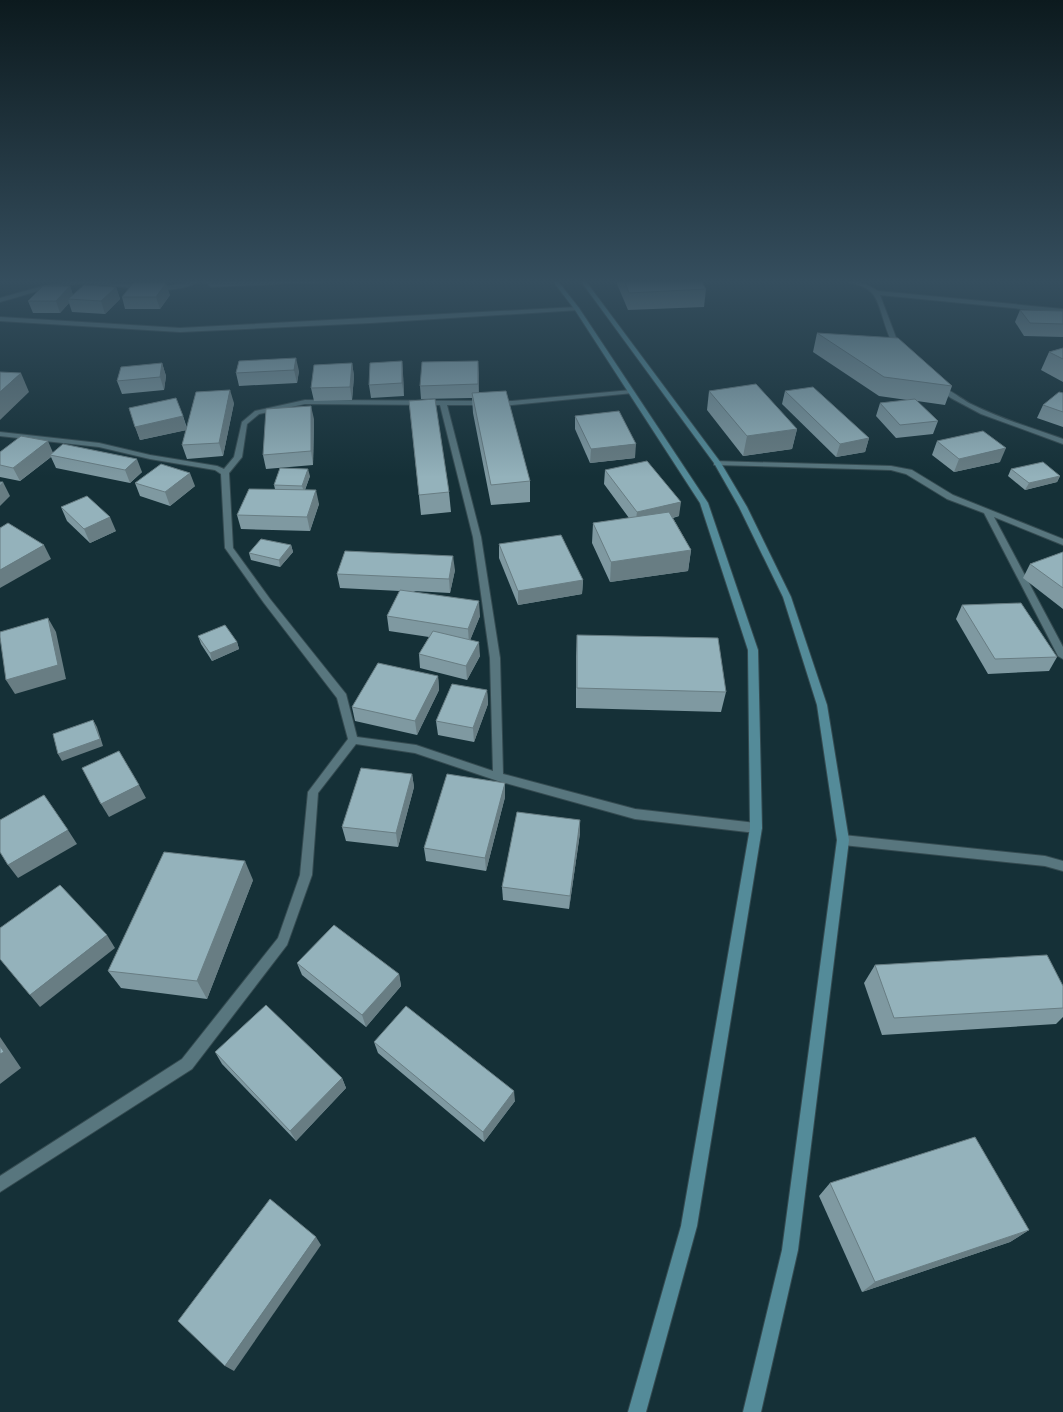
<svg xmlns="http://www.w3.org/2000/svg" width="1063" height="1412" font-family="Arial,sans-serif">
<rect width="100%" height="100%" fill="#153037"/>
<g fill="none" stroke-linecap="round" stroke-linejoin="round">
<defs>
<g id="street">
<path d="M 77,280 L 155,287 L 181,284 L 194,280 L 201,280 C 172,301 112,282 77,284 C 51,285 26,295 0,302 L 0,298 L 43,286 Z"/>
<polygon points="202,280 207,280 212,283 295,280 326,280 323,282 211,287"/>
<path d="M 844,280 C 857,280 867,284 878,291 L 1063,309 L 1063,313 L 880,295 L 897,340 L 904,349 L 901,351 C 885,344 883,304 872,293 C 865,285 854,284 844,281 Z"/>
<polygon points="577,307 579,308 579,310 370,323 180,332 0,321 0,317 180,328"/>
<path d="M 937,386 C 944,385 963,400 971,404 C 1001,419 1032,428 1063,439 L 1063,444 L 981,414 L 951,398 L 937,388 Z"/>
<path d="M 631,390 L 633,391 L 633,393 L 512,405 L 447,405 L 481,537 L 500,658 L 503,774 L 635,809 L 756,823 L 760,825 L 762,828 L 760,831 L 756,833 L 635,819 L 498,781 L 415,753 L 356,744 L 318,793 L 312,875 L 287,945 L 192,1069 L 0,1192 L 0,1176 L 182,1059 L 278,938 L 300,875 L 308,792 L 348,739 L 337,698 L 264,603 L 225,548 L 221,474 L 215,470 L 150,459 L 99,447 L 0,436 L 0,432 L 99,443 L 150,455 L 217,466 L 224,469 L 234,457 L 242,422 L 255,411 L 305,400 L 512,401 ZM 305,404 L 440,405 L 473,537 L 490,658 L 493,771 L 416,745 L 357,737 L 346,694 L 270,599 L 233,548 L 229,473 L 242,457 L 247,424 L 259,414 Z"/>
<polygon points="714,461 891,466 912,470 953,495 1063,539 1063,545 994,517 1063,647 1063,659 1058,656 984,513 947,499 906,474 891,470 717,465 714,465"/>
<polygon points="843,835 1045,856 1063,861 1063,871 1045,866 843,845 839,843 837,840 839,837"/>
</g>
<g id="secondary">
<polygon points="552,280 557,280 579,308 708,503 758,650 762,828 697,1226 646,1412 628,1412 681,1226 750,828 748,650 700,503 575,310"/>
<polygon points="580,280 585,280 721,463 747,507 791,597 827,705 849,840 798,1250 761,1412 743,1412 782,1250 837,840 817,705 783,597 739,507 714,463"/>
</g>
</defs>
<use href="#street" stroke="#354b51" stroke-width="2"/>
<use href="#secondary" stroke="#354b51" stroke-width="2"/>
<use href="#street" fill="#58767e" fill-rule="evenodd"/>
<use href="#secondary" fill="#548b99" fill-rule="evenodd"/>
</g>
<g fill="#7f99a1">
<polygon points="224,280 257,280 257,281 224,283"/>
<polygon points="617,280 700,280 706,289 704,307 628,310 617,284"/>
<polygon points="70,286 73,295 116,287 120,299 105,314 72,312 69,303 60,313 33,313 28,301"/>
<polygon points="170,295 160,309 125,309 122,297"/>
<polygon points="1020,310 1063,311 1063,337 1024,336 1015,322"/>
<polygon points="817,333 952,386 945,405 917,401 938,421 933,434 896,438 876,416 880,403 907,400 879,396 813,352"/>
<polygon points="1063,348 1063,382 1041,370 1049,352"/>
<polygon points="239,361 299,371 297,383 239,386 236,373"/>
<polygon points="402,361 403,374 404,396 371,398 369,385"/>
<polygon points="162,363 166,376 164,390 122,394 117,381"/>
<polygon points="352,363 354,376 352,400 314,401 311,388"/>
<polygon points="479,374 479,393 530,481 530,502 491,505 473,413 472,398 421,399 420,386"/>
<polygon points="709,391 797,429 792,449 743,456 707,410"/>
<polygon points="785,391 869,438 865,452 836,457 782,404"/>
<polygon points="1063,393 1063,427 1037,418 1043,405"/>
<polygon points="409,401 449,492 451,512 421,515"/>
<polygon points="234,403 223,456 187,459 182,445 186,430 140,440 129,408 183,416 187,428"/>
<polygon points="575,416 635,458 590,463 575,429"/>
<polygon points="314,419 313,465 266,469 263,455"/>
<polygon points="937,441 1000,462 954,472 932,455"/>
<polygon points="0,452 53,452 142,472 130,483 56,468 51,457 20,481 0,477"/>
<polygon points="1011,469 1060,476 1057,482 1025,490 1008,476"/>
<polygon points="605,470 679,516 673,518 691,550 688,571 610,582 592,543 593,523 629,518 604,484"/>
<polygon points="310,476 305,490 319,504 310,531 241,529 237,515 275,489 274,485"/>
<polygon points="135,483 195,486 170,506 140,496"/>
<polygon points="61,507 116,531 90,543 67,521"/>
<polygon points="499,544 583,580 582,594 518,605 499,558"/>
<polygon points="291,545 293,552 280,567 251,560 249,553"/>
<polygon points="1063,552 1063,609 1023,578 1030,564"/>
<polygon points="455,570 450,593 413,591 480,616 470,640 480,656 467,680 420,668 419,654 429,637 389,631 387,616 400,591 340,588 337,574"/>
<polygon points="962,605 1057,657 1049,671 988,674 956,619"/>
<polygon points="577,635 726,692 721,712 576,708 576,656"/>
<polygon points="198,636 237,642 239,649 212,661 201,644"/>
<polygon points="438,676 439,690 417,735 355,721 352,707"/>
<polygon points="487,690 488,704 474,742 438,735 436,721"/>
<polygon points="412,774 414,787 398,847 346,841 342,827"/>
<polygon points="505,797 486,871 426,861 424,848"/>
<polygon points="580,833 569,909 503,900 502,887"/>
<polygon points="253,880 207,999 121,988 108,971"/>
<polygon points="297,963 399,974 401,986 366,1027 302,975"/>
<polygon points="875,965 1063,986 1063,1017 1056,1024 882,1035 864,983"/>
<polygon points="374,1042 515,1101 484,1142 378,1053"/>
<polygon points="215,1052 342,1078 346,1088 296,1141 222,1064"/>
<polygon points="830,1183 1029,1230 1010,1242 862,1292 819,1196"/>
</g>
<g fill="#687d83">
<polygon points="166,283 170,295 160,309 156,297"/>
<polygon points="70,286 74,298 68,299 69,303 60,313 56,301"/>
<polygon points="116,287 120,299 105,314 101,301"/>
<polygon points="296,358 299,371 297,383 294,370"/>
<polygon points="402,361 403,374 404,396 402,383"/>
<polygon points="478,361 479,374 479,397 478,384"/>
<polygon points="162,363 166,376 164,390 160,377"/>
<polygon points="352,363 354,376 352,400 350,387"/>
<polygon points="21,373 29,392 0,420 0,392"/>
<polygon points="230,390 234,403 223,456 219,443"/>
<polygon points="311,406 314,419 313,465 311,451"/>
<polygon points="183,416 187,430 140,440 135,427"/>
<polygon points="797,429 792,449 743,456 747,436"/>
<polygon points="869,438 865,452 836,457 840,444"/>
<polygon points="48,441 54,455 50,455 51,457 20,481 13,468"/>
<polygon points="636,444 635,458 590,463 591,449"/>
<polygon points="1006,448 1000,462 954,472 959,459"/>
<polygon points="137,459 142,472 130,483 125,470"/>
<polygon points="308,469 310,476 304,492 302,486"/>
<polygon points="190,473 195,486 170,506 165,492"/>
<polygon points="1060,476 1057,482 1025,490 1029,483"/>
<polygon points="3,482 10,496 0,506 0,486"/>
<polygon points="316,490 319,504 310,531 307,517"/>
<polygon points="681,502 679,516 635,526 637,512"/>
<polygon points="110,517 116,531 90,543 84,529"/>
<polygon points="44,545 51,559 0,588 0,570"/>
<polygon points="291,545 293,552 280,567 279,560"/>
<polygon points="691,550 688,571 610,582 611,562"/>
<polygon points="453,556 455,570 450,593 449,579"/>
<polygon points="583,580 582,594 518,605 518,591"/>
<polygon points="479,601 480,616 469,643 468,629"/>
<polygon points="48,618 56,632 66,679 15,694 6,680"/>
<polygon points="237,642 239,649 212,661 210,653"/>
<polygon points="479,642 480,656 467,680 466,666"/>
<polygon points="438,676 439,690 417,735 415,721"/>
<polygon points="487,690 488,704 474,742 473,728"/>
<polygon points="93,720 97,727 103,746 62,761 58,754"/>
<polygon points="412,774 414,787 398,847 396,833"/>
<polygon points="505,783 505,797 486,871 485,858"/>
<polygon points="139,785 146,798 109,817 101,804"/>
<polygon points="580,820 580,833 569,909 570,896"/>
<polygon points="68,830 77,844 18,878 8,865"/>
<polygon points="245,861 253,880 207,999 197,981"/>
<polygon points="107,935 115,948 40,1007 30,995"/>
<polygon points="399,974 401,986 366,1027 362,1015"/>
<polygon points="0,1037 21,1068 0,1084"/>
<polygon points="342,1078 346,1088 296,1141 290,1131"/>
<polygon points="514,1091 515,1101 484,1142 483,1132"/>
<polygon points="1029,1230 1010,1242 862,1292 875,1282"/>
<polygon points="316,1237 321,1245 234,1371 225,1366"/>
</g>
<g fill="#94b2bb" stroke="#687d83">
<polygon points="624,280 700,280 706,289 629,293"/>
<polygon points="133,283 166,283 156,297 122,297"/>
<polygon points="84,285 116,287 101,301 68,299"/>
<polygon points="43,286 70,286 56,301 28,301"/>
<polygon points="1020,310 1063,311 1063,324 1030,323"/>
<polygon points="817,333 898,338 952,386 884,377"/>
<polygon points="1063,348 1063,359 1049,352"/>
<polygon points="296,358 294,370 236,373 239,361"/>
<polygon points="402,361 402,383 369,385 370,363"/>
<polygon points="478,361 478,384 420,386 422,362"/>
<polygon points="162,363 160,377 117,381 121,367"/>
<polygon points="352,363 350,387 311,388 314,365"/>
<polygon points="0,372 21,373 0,392"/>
<polygon points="756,384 797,429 747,436 709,391"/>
<polygon points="813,387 869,438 840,444 785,391"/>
<polygon points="230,390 219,443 182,445 196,392"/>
<polygon points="506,391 530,481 491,485 472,393"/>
<polygon points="1059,392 1063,393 1063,412 1043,405"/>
<polygon points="176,398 183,416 135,427 129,408"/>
<polygon points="435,399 449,492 419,495 409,401"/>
<polygon points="915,399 938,421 900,425 880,403"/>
<polygon points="311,406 311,451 263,455 266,409"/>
<polygon points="619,411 636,444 591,449 575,416"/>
<polygon points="983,431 1006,448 959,459 937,441"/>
<polygon points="21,436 48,441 13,468 0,465 0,452"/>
<polygon points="63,444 137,459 125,470 50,455"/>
<polygon points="647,461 681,502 637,512 605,470"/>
<polygon points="1043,462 1060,476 1029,483 1011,469"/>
<polygon points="161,464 190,473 165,492 135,483"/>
<polygon points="280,468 308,469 302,486 274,485"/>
<polygon points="0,482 3,482 0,486"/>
<polygon points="249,489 316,490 307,517 237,515"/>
<polygon points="87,496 110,517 84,529 61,507"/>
<polygon points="669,512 691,550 611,562 593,523"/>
<polygon points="8,523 44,545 0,570 0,528"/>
<polygon points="561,535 583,580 518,591 499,544"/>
<polygon points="261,539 291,545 279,560 249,553"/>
<polygon points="345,551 453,556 449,579 337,574"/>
<polygon points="1063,552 1063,588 1030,564"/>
<polygon points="400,590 479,601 468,629 387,616"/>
<polygon points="1021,603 1057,657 995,659 962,605"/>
<polygon points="48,618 58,665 6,680 0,637 0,632"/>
<polygon points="225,625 237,642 210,653 198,636"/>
<polygon points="433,631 479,642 466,666 419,654"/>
<polygon points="577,635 718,638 726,692 577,688"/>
<polygon points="378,663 438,676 415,721 352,707"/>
<polygon points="452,684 487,690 473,728 436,721"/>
<polygon points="93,720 100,739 58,754 53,734"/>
<polygon points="119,751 139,785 101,804 82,768"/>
<polygon points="361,768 412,774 396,833 342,827"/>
<polygon points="447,774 505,783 485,858 424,848"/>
<polygon points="44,795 68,830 8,865 0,852 0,820"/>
<polygon points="517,812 580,820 570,896 502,887"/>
<polygon points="164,852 245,861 197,981 108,971"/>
<polygon points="60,885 107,935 30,995 0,959 0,928"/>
<polygon points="334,925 399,974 362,1015 297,963"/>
<polygon points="1047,955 1063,986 1063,1008 894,1018 875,965"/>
<polygon points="266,1005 342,1078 290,1131 215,1052"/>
<polygon points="406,1006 514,1091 483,1132 374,1042"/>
<polygon points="0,1046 4,1052 0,1054"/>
<polygon points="975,1137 1029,1230 875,1282 830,1183"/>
<polygon points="270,1199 316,1237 225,1366 178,1321"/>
</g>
<linearGradient id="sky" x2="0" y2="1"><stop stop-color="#0c1a1e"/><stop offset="0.59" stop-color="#354e5e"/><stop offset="1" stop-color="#354e5e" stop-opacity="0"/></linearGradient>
<rect width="1063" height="477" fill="url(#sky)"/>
</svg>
